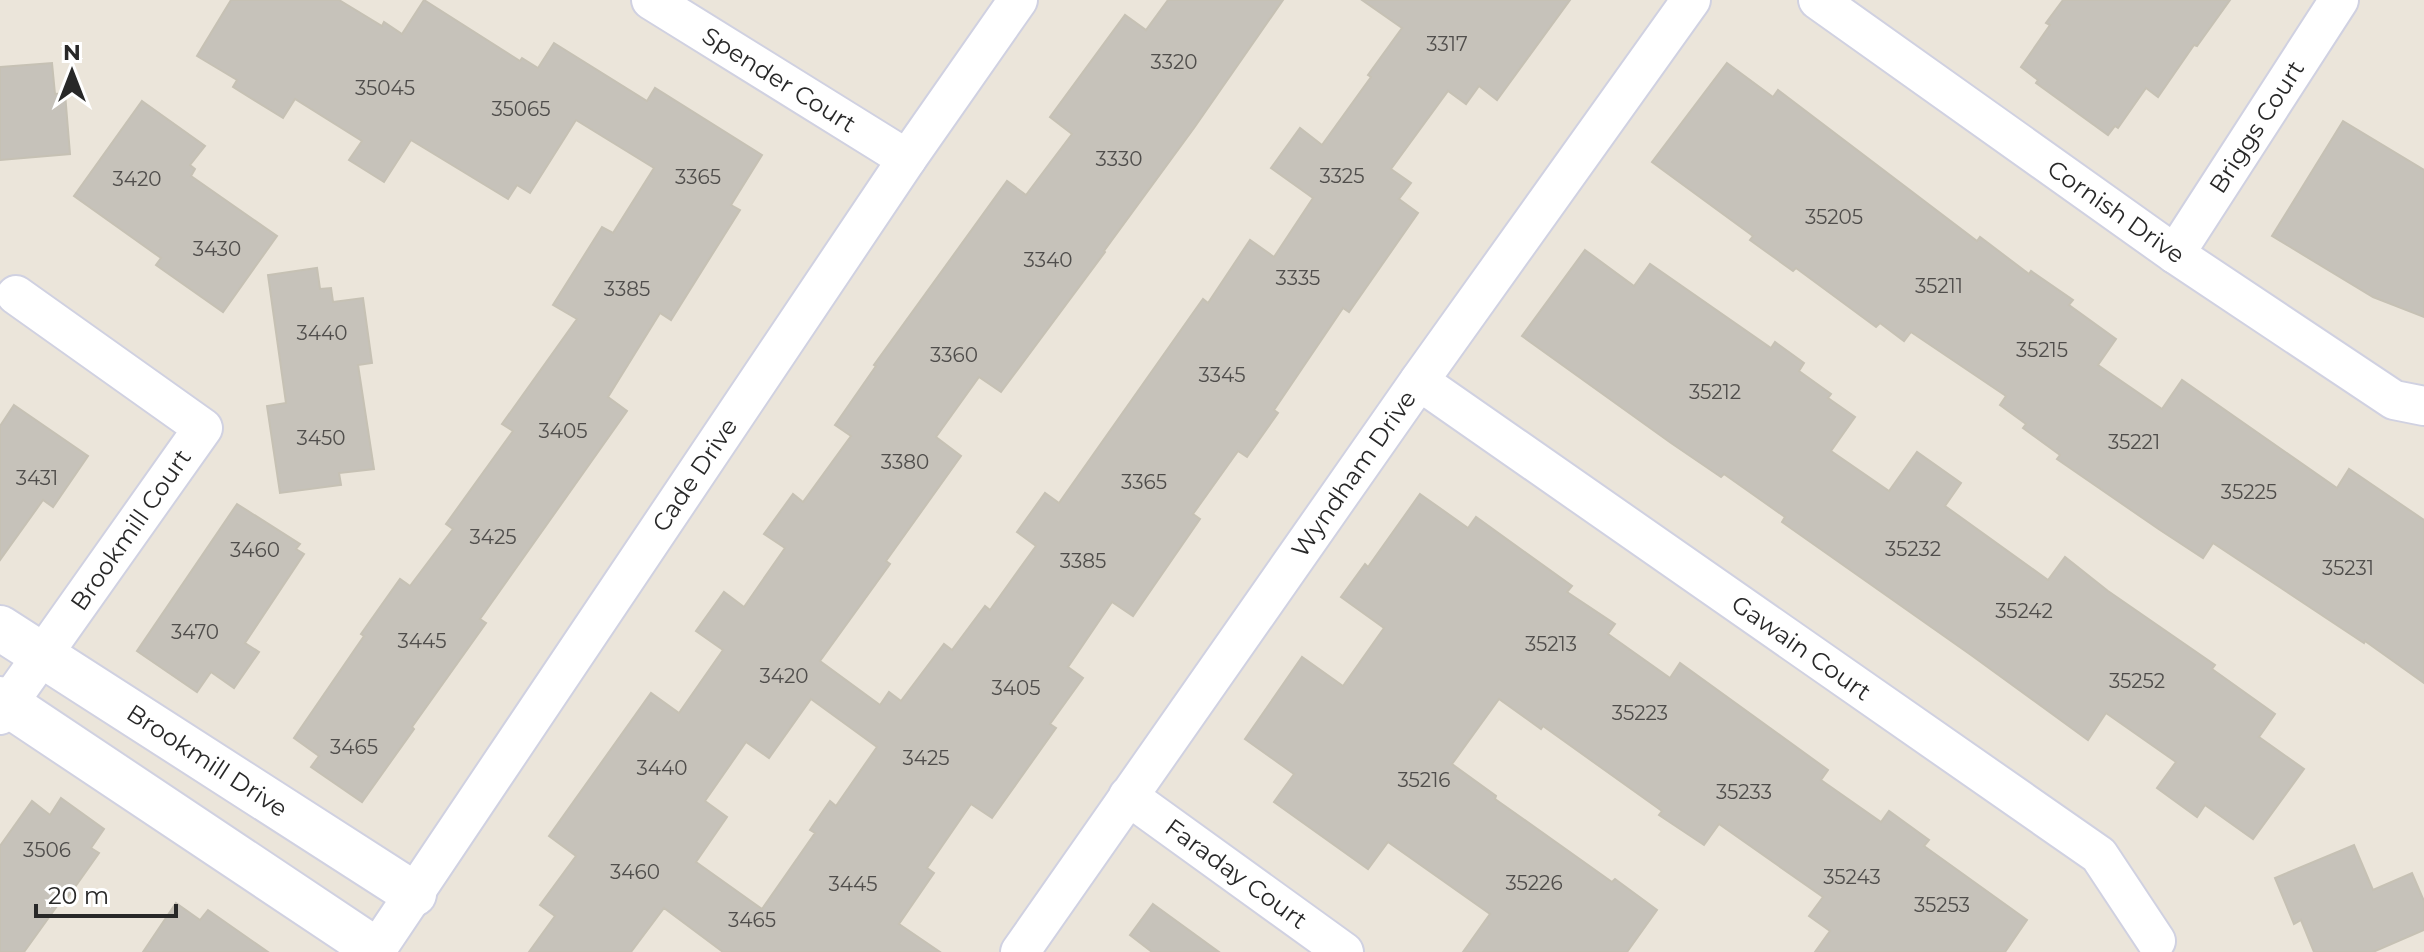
<svg xmlns="http://www.w3.org/2000/svg" width="2424" height="952" font-family="Montserrat,sans-serif">
<rect width="100%" height="100%" fill="#ebe5da"/>
<g fill="#c6c2ba" stroke="#c6c1b4" stroke-width="2" fill-rule="evenodd">
<polygon points="231,0 339,0 382,26 384,22 402,34 424,0 520,61 522,58 538,68 554,43 647,101 655,88 762,155 731,205 740,210 671,320 660,313 608,397 627,411 480,619 486,623 412,727 414,729 362,802 311,767 319,756 294,738 364,636 361,634 400,579 410,586 453,529 446,524 513,431 502,424 577,319 553,305 602,227 613,233 654,168 576,120 530,193 517,185 508,199 411,140 384,182 349,160 362,141 295,99 283,118 233,87 237,80 197,56"/>
<path d="M 1168,0 L 1283,0 L 1194,128 L 1104,251 L 1105,252 L 1001,392 L 979,377 L 936,437 L 961,456 L 886,561 L 890,564 L 820,661 L 880,705 L 889,692 L 901,701 L 944,644 L 952,650 L 985,606 L 990,610 L 1036,546 L 1017,532 L 1045,493 L 1059,503 L 1200,303 L 1203,299 L 1208,303 L 1250,240 L 1274,257 L 1313,198 L 1271,168 L 1300,128 L 1322,145 L 1371,77 L 1368,75 L 1402,28 L 1362,0 L 1570,0 L 1497,100 L 1479,86 L 1466,104 L 1448,91 L 1391,169 L 1411,183 L 1399,199 L 1418,213 L 1349,312 L 1343,308 L 1274,410 L 1278,413 L 1247,457 L 1238,451 L 1193,514 L 1200,519 L 1133,616 L 1112,602 L 1068,667 L 1083,678 L 1050,724 L 1056,728 L 992,818 L 971,804 L 927,868 L 934,873 L 899,924 L 940,952 L 723,952 L 664,908 L 631,952 L 529,952 L 555,916 L 540,905 L 576,856 L 549,836 L 651,693 L 679,713 L 723,650 L 696,631 L 724,592 L 744,607 L 785,548 L 764,534 L 793,494 L 803,502 L 851,436 L 835,425 L 876,366 L 874,365 L 1007,181 L 1026,195 L 1072,134 L 1050,117 L 1125,15 L 1146,30 ZM 811,699 L 877,747 L 836,806 L 830,801 L 810,830 L 815,833 L 762,909 L 696,862 L 727,817 L 705,801 L 746,742 L 769,758 Z"/>
<polygon points="2063,0 2230,0 2197,46 2194,45 2158,97 2146,88 2118,128 2115,126 2108,135 2036,83 2038,80 2021,67 2050,25 2046,23"/>
<polygon points="52,63 55,94 65,93 70,154 0,160 0,67"/>
<polygon points="1727,63 1773,97 1778,90 1977,241 1980,237 2029,274 2031,271 2073,300 2069,305 2116,339 2098,365 2162,409 2182,380 2337,488 2349,469 2424,520 2424,683 2365,641 2364,643 2213,543 2203,558 2160,530 2057,459 2060,455 2023,428 2026,424 2000,405 2006,396 1911,332 1904,341 1880,323 1876,327 1796,268 1793,271 1750,240 1753,236 1652,162"/>
<polygon points="142,101 205,146 190,165 195,169 191,176 277,236 223,312 156,265 161,258 74,196"/>
<polygon points="2343,121 2424,170 2424,317 2373,297 2272,236"/>
<polygon points="1585,250 1634,286 1650,264 1771,348 1775,342 1804,363 1799,371 1831,394 1828,398 1855,417 1831,451 1889,491 1917,452 1961,483 1945,506 2048,580 2065,557 2108,591 2215,665 2212,669 2275,714 2259,737 2304,769 2253,839 2205,805 2197,817 2157,788 2176,762 2106,713 2088,740 1971,655 1782,522 1785,517 1724,474 1721,477 1671,443 1522,336"/>
<polygon points="317,268 320,289 331,288 333,302 363,298 372,363 358,365 374,469 339,473 341,485 280,493 267,406 286,403 268,275"/>
<polygon points="14,405 88,456 53,507 43,500 0,560 0,426"/>
<polygon points="1420,494 1468,528 1476,517 1572,586 1567,592 1615,624 1608,634 1670,678 1680,663 1828,770 1821,780 1881,822 1889,811 1929,840 1924,846 2027,920 2005,952 1815,952 1830,931 1809,916 1823,897 1719,824 1704,845 1659,815 1662,811 1543,726 1541,729 1499,699 1452,764 1496,796 1495,799 1612,882 1615,879 1657,910 1627,952 1463,952 1490,914 1388,842 1368,869 1274,802 1294,774 1245,739 1302,657 1343,686 1384,628 1341,597 1365,564 1368,567"/>
<polygon points="237,504 300,544 296,549 304,554 245,643 259,652 234,688 211,672 197,692 137,651"/>
<polygon points="61,798 104,829 91,848 99,853 68,897 65,895 24,952 0,952 0,846 32,801 50,815"/>
<polygon points="2354,845 2373,890 2412,873 2424,901 2424,930 2373,952 2314,952 2301,920 2294,924 2275,878"/>
<polygon points="176,903 200,920 208,910 268,952 143,952"/>
<polygon points="1153,904 1219,952 1152,952 1130,935"/>
</g>
<g fill="none" stroke-linecap="round" stroke-linejoin="round">
<defs>
<g id="minor">
<polyline points="651,0 907,159"/>
<polyline points="1818,0 2175,254 2394,400 2424,406"/>
<polyline points="2175,254 2339,0"/>
<polyline points="1419,381 2099,855 2156,941"/>
<polyline points="0,715 203,428 16,295"/>
<polyline points="1128,796 1344,952"/>
<polyline points="375,952 907,159 1018,0"/>
<polyline points="1020,952 1419,381 1691,0"/>
</g>
<g id="tertiary">
<polyline points="0,628 414,894"/>
<polyline points="0,699 376,950"/>
</g>
</defs>
<use href="#minor" stroke="#d0d1e1" stroke-width="42"/>
<use href="#tertiary" stroke="#d0d1e1" stroke-width="48"/>
<use href="#minor" stroke="#fff" stroke-width="38"/>
<use href="#tertiary" stroke="#fff" stroke-width="44"/>
</g>
<g text-anchor="middle" stroke-width="8" stroke-linejoin="round" paint-order="stroke">
<g font-size="20" fill="#504e4c">
<text x="1447" y="51">3317</text>
<text x="1174" y="69">3320</text>
<text x="385" y="95">35045</text>
<text x="521" y="116">35065</text>
<text x="1119" y="166">3330</text>
<text x="1342" y="183">3325</text>
<text x="698" y="184">3365</text>
<text x="137" y="186">3420</text>
<text x="1834" y="224">35205</text>
<text x="217" y="256">3430</text>
<text x="1048" y="267">3340</text>
<text x="1298" y="285">3335</text>
<text x="1939" y="293">35211</text>
<text x="627" y="296">3385</text>
<text x="322" y="340">3440</text>
<text x="2042" y="357">35215</text>
<text x="954" y="362">3360</text>
<text x="1222" y="382">3345</text>
<text x="1715" y="399">35212</text>
<text x="563" y="438">3405</text>
<text x="321" y="445">3450</text>
<text x="2134" y="449">35221</text>
<text x="905" y="469">3380</text>
<text x="37" y="485">3431</text>
<text x="1144" y="489">3365</text>
<text x="2249" y="499">35225</text>
<text x="493" y="544">3425</text>
<text x="1913" y="556">35232</text>
<text x="255" y="557">3460</text>
<text x="1083" y="568">3385</text>
<text x="2348" y="575">35231</text>
<text x="2024" y="618">35242</text>
<text x="195" y="639">3470</text>
<text x="422" y="648">3445</text>
<text x="1551" y="651">35213</text>
<text x="784" y="683">3420</text>
<text x="2137" y="688">35252</text>
<text x="1016" y="695">3405</text>
<text x="1640" y="720">35223</text>
<text x="354" y="754">3465</text>
<text x="926" y="765">3425</text>
<text x="662" y="775">3440</text>
<text x="1424" y="787">35216</text>
<text x="1744" y="799">35233</text>
<text x="47" y="857">3506</text>
<text x="635" y="879">3460</text>
<text x="1852" y="884">35243</text>
<text x="1534" y="890">35226</text>
<text x="853" y="891">3445</text>
<text x="1942" y="912">35253</text>
<text x="752" y="927">3465</text>
</g>
<g font-size="24" fill="#282828" stroke="#fff">
<text transform="translate(779 80) rotate(32)" y="8">Spender Court</text>
<text transform="translate(2257 127) rotate(-57)" y="8">Briggs Court</text>
<text transform="translate(2116 212) rotate(35)" y="8">Cornish Drive</text>
<text transform="translate(1354 474) rotate(-55)" y="8">Wyndham Drive</text>
<text transform="translate(695 475) rotate(-56)" y="8">Cade Drive</text>
<text transform="translate(131 530) rotate(-55)" y="8">Brookmill Court</text>
<text transform="translate(1801 648) rotate(35)" y="8">Gawain Court</text>
<text transform="translate(207 761) rotate(33)" y="8">Brookmill Drive</text>
<text transform="translate(1236 874) rotate(36)" y="8">Faraday Court</text>
</g>
</g>
<g transform="translate(72 72)" stroke="#ffffff" stroke-width="6" paint-order="stroke">
<path d="M0-6L14 30L0 20L-14 30Z" fill="#282828"/>
<text y="-12" font-size="22" font-weight="bold" text-anchor="middle" fill="#282828">N</text>
</g>
<path d="M36 904v12h140v-12" fill="none" stroke="#282828" stroke-width="4"/>
<text x="48" y="904" font-size="24" fill="#282828" stroke="#ffffff" stroke-width="6" paint-order="stroke">20 m</text>
</svg>
